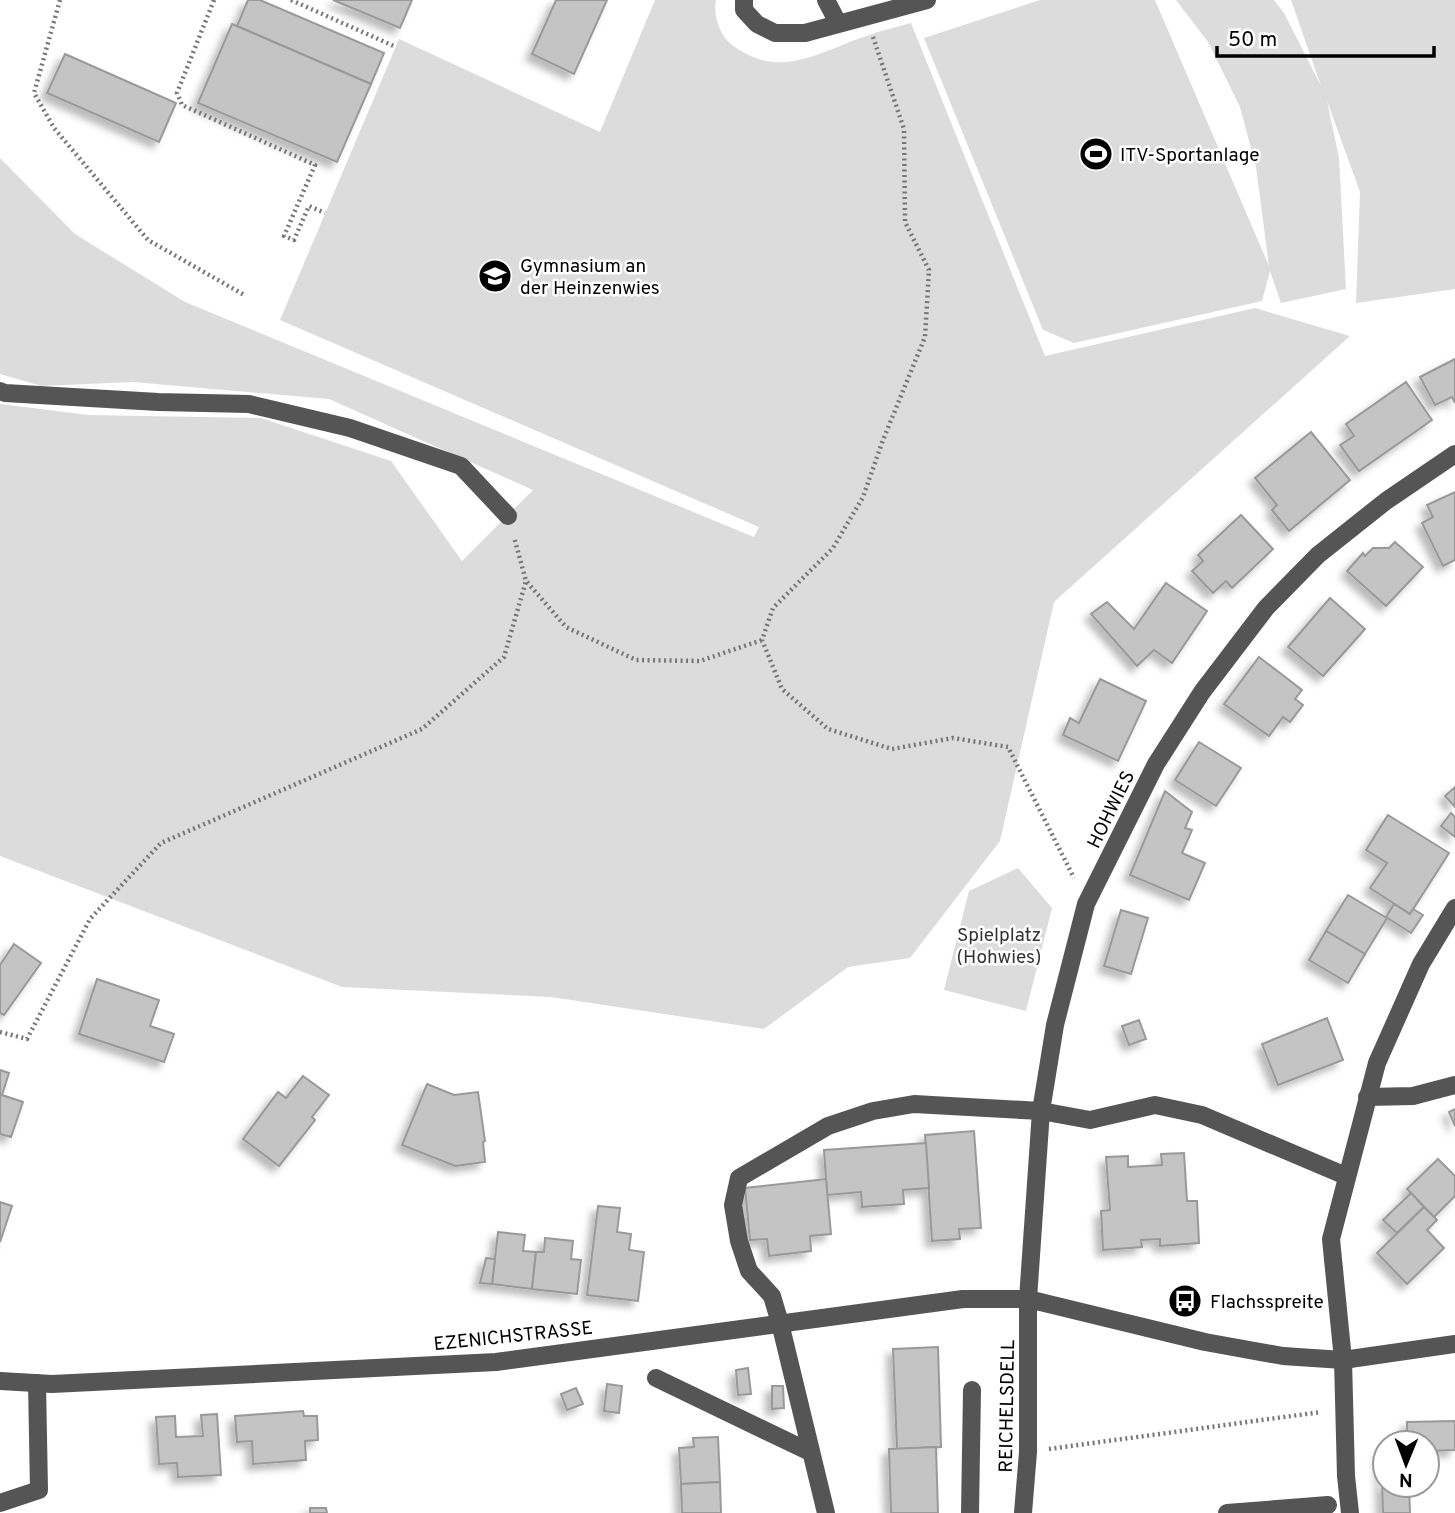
<svg xmlns="http://www.w3.org/2000/svg" width="1455" height="1513" font-family="Overpass,sans-serif">
<defs>
<filter id="shadow"><feDropShadow dx="-6" dy="6" stdDeviation="3.5" flood-color="#0004"/></filter>
</defs>
<rect width="100%" height="100%" fill="#fff"/>
<g fill="#dcdcdc">
<path d="M 655,0 L 716,0 C 713,14 719,35 731,44 C 780,82 820,51 869,35 C 883,30 897,27 911,23 L 1045,356 L 1255,308 L 1350,336 L 1054,602 L 1000,841 L 910,958 L 848,967 L 764,1029 L 551,997 L 342,987 L 0,856 L 0,404 L 89,415 L 261,418 L 391,461 L 462,561 L 533,490 L 329,399 L 133,382 L 41,386 L 0,374 L 0,158 L 75,234 L 185,302 L 754,537 L 759,527 L 280,320 L 399,39 L 600,132 Z"/>
<polygon points="1040,0 1155,0 1269,266 1256,167 1240,107 1208,42 1176,0 1274,0 1284,13 1321,86 1291,0 1455,0 1455,289 1356,303 1360,192 1327,101 1339,158 1346,289 1281,303 1270,271 1262,301 1074,343 1043,330 924,38"/>
<polygon points="1018,868 1052,908 1026,1011 944,990 969,891"/>
</g>
<g fill="#c4c4c4" stroke="#999" stroke-width="2" filter="url(#shadow)">
<polygon points="248,0 260,0 384,53 371,84 237,26"/>
<polygon points="333,0 412,0 400,28"/>
<polygon points="556,0 607,0 574,74 532,54"/>
<polygon points="232,24 371,84 337,162 198,103"/>
<polygon points="65,54 176,103 159,142 47,93"/>
<polygon points="1455,359 1455,403 1452,397 1435,405 1420,377"/>
<polygon points="1406,382 1432,420 1359,471 1340,445 1354,436 1346,424"/>
<polygon points="1311,432 1350,480 1289,531 1272,510 1277,505 1255,478"/>
<polygon points="1455,492 1455,560 1443,566 1422,523 1433,517 1427,505"/>
<polygon points="1241,515 1273,549 1232,588 1226,581 1213,593 1192,571 1203,561 1198,555"/>
<polygon points="1395,542 1423,567 1386,606 1347,571 1363,553 1365,556 1373,548 1389,548"/>
<polygon points="1166,583 1207,611 1172,663 1154,650 1137,666 1091,614 1107,602 1134,629"/>
<polygon points="1330,598 1365,629 1323,676 1288,647"/>
<polygon points="1259,657 1302,690 1295,699 1303,705 1290,722 1283,717 1269,736 1224,704"/>
<polygon points="1100,679 1146,701 1118,761 1063,735 1070,718 1079,723"/>
<polygon points="1199,742 1241,768 1216,806 1175,780"/>
<polygon points="1455,787 1455,807 1445,796"/>
<polygon points="1165,791 1192,812 1185,828 1192,830 1182,853 1205,863 1189,900 1130,875"/>
<polygon points="1451,813 1455,817 1455,837 1441,826"/>
<polygon points="1388,815 1449,853 1410,914 1370,888 1387,863 1366,850"/>
<polygon points="1348,895 1387,918 1365,954 1326,931"/>
<polygon points="1394,904 1410,914 1413,909 1423,915 1411,933 1386,917"/>
<polygon points="1121,910 1148,918 1131,974 1104,966"/>
<polygon points="1326,931 1365,954 1348,983 1309,960"/>
<polygon points="14,944 41,963 4,1015 0,1013 0,965"/>
<polygon points="97,979 159,1000 150,1026 174,1034 164,1062 79,1034"/>
<polygon points="1327,1018 1343,1060 1278,1085 1262,1044"/>
<polygon points="1139,1020 1146,1039 1129,1045 1122,1026"/>
<polygon points="0,1070 9,1073 2,1095 23,1102 11,1137 0,1134"/>
<polygon points="303,1076 329,1095 312,1117 315,1120 279,1166 243,1139 278,1092 286,1098"/>
<polygon points="427,1084 454,1095 478,1092 485,1141 483,1142 485,1162 455,1166 402,1145"/>
<polygon points="1455,1109 1455,1126 1449,1112"/>
<polygon points="974,1131 981,1228 959,1229 960,1239 932,1241 925,1135"/>
<polygon points="926,1143 929,1188 903,1190 904,1204 862,1207 861,1192 827,1195 824,1150"/>
<polygon points="1184,1153 1187,1201 1197,1201 1199,1243 1160,1246 1160,1239 1141,1240 1142,1247 1103,1250 1101,1211 1110,1210 1106,1157 1128,1156 1128,1167 1162,1165 1161,1154"/>
<polygon points="1438,1159 1455,1176 1455,1196 1434,1217 1407,1189"/>
<polygon points="826,1179 831,1234 810,1236 811,1251 769,1256 767,1239 750,1240 745,1188"/>
<polygon points="1411,1193 1424,1207 1397,1233 1383,1220"/>
<polygon points="0,1202 12,1206 0,1242"/>
<polygon points="598,1206 620,1208 617,1232 631,1234 629,1250 644,1252 638,1301 587,1295"/>
<polygon points="1424,1207 1437,1220 1427,1230 1444,1248 1407,1284 1377,1253"/>
<polygon points="498,1232 525,1235 523,1251 536,1252 532,1289 492,1284"/>
<polygon points="545,1238 573,1241 571,1259 581,1260 577,1294 532,1289 536,1252 544,1252"/>
<polygon points="486,1258 495,1259 492,1284 480,1283"/>
<polygon points="938,1347 941,1447 897,1449 893,1349"/>
<polygon points="748,1368 751,1394 738,1395 736,1370"/>
<polygon points="607,1384 622,1386 619,1413 604,1411"/>
<polygon points="772,1386 783,1386 784,1408 772,1409"/>
<polygon points="576,1388 583,1404 567,1410 561,1394"/>
<polygon points="303,1411 304,1416 317,1416 318,1440 305,1441 306,1460 253,1464 252,1441 237,1442 235,1416"/>
<polygon points="217,1414 221,1475 178,1477 177,1463 159,1464 156,1417 175,1416 176,1437 203,1436 201,1415"/>
<polygon points="1455,1421 1455,1450 1427,1451 1427,1443 1407,1443 1407,1422"/>
<polygon points="718,1437 720,1482 681,1484 679,1448 694,1447 693,1438"/>
<polygon points="936,1447 938,1513 891,1513 889,1449"/>
<polygon points="1381,1452 1385,1452 1385,1485 1409,1485 1410,1513 1383,1513"/>
<polygon points="720,1482 721,1513 682,1513 681,1484"/>
<polygon points="310,1508 326,1508 327,1513 310,1513"/>
</g>
<g fill="none" stroke-linecap="round" stroke-linejoin="round">
<g stroke="#777" stroke-width="4.5" stroke-dasharray="2 3.5" stroke-linecap="butt">
<polyline points="60,0 34,93 54,128 148,240 246,296"/>
<polyline points="214,0 177,93 182,105 315,165 284,236 294,240 309,206 325,213"/>
<polyline points="291,0 396,47"/>
<polyline points="873,37 904,129 905,222 929,270 925,337 883,440 863,497 833,548 773,608 762,640 782,689 828,729 892,749 953,738 1008,747 1074,878"/>
<polyline points="527,582 566,627 636,660 700,661 762,640"/>
<polyline points="0,1032 27,1039 90,919 161,843 422,729 504,657 526,581 514,537"/>
<polyline points="1049,1449 1321,1412"/>
</g>
<g stroke="#555" stroke-width="18">
<polyline points="744,0 744,10 757,24 775,33 805,33 927,0"/>
<polyline points="826,0 838,23"/>
<polyline points="0,391 5,393 158,402 249,404 350,428 461,466 508,516"/>
<polyline points="1367,1097 1413,1096 1455,1085"/>
<polyline points="656,1378 810,1452"/>
<polyline points="0,1381 52,1384 496,1362 963,1299 1028,1299 1205,1342 1283,1356 1343,1360 1455,1344"/>
<polyline points="0,1503 39,1490 37,1383"/>
<polyline points="826,1513 780,1323 772,1296 749,1271 739,1241 733,1205 739,1178 828,1126 873,1111 914,1104 1041,1111 1090,1120 1155,1105 1202,1115 1346,1176"/>
<polyline points="970,1513 972,1390"/>
<polyline points="1023,1513 1028,1452 1028,1299 1041,1111 1055,1025 1086,904 1156,764 1202,692 1266,608 1318,555 1386,501 1455,454"/>
<polyline points="1227,1513 1328,1505"/>
<polyline points="1350,1513 1346,1476 1343,1360 1331,1239 1377,1063 1421,964 1455,908"/>
</g>
</g>
<defs>
<symbol id="stadium-disc" viewBox="-11 -11 22 22"><circle r="9.5" fill="#000" stroke="#fff"/><path d="M0-5a6.5 5 0 1 0 0 10a6.5 5 0 1 0 0-10ZM-3.5-1.8h7v3.6h-7Z" fill="#fff"/></symbol>
<symbol id="school-disc" viewBox="-11 -11 22 22"><circle r="9.5" fill="#000" stroke="#fff"/><path d="M0-5L7-2L0 1L-7-2ZM-4 1L0 2.5L4 1V4Q0 6-4 4Z" fill="#fff"/></symbol>
<symbol id="bus-disc" viewBox="-11 -11 22 22"><circle r="9.5" fill="#000" stroke="#fff"/><path d="M-5-6H5V4H4V6H2V4H-2V6H-4V4H-5ZM-3.5-4V0h7V-4ZM-3.5 1.2v1.5H-2V1.2ZM2 1.2v1.5H3.5V1.2Z" fill="#fff"/></symbol>
</defs>
<g fill-rule="evenodd">
<use href="#stadium-disc" x="1077" y="135" width="38" height="38"/>
<use href="#school-disc" x="476" y="257" width="38" height="38"/>
<use href="#bus-disc" x="1166" y="1282" width="38" height="38"/>
</g>
<g text-anchor="middle" stroke-width="5" stroke-linejoin="round" paint-order="stroke">
<g font-size="19" fill="#000" stroke="#fff" text-anchor="start">
<text x="1120" y="161">ITV-Sportanlage</text>
<text x="520" y="272">Gymnasium an<tspan x="520" dy="22">der Heinzenwies</tspan></text>
<text x="1210" y="1308">Flachsspreite</text>
</g>
<g font-size="19" fill="#000" stroke="#fff">
<text transform="translate(1110 809) rotate(-64)" y="7">HOHWIES</text>
<text transform="translate(513 1335) rotate(-6)" y="7">EZENICHSTRASSE</text>
<text transform="translate(1006 1406) rotate(-89)" y="7">REICHELSDELL</text>
</g>
<g font-size="19" fill="#333" stroke="#fff">
<text x="999" y="941">Spielplatz<tspan x="999" dy="22">(Hohwies)</tspan></text>
</g>
</g>
<g transform="translate(1406 1464) rotate(181)"><circle r="33" fill="#ffffff" stroke="#999999" stroke-width="2"/>
<path d="M0-5L12 26L0 18L-12 26Z" fill="#000000"/>
<text y="-10" font-size="19" font-weight="bold" text-anchor="middle" fill="#000000">N</text>
</g>
<path d="M1217 46v10h217v-10" fill="none" stroke="#000000" stroke-width="3.5"/>
<text x="1228" y="46" font-size="21" fill="#000000" stroke="#ffffff" stroke-width="5" paint-order="stroke">50 m</text>
</svg>
